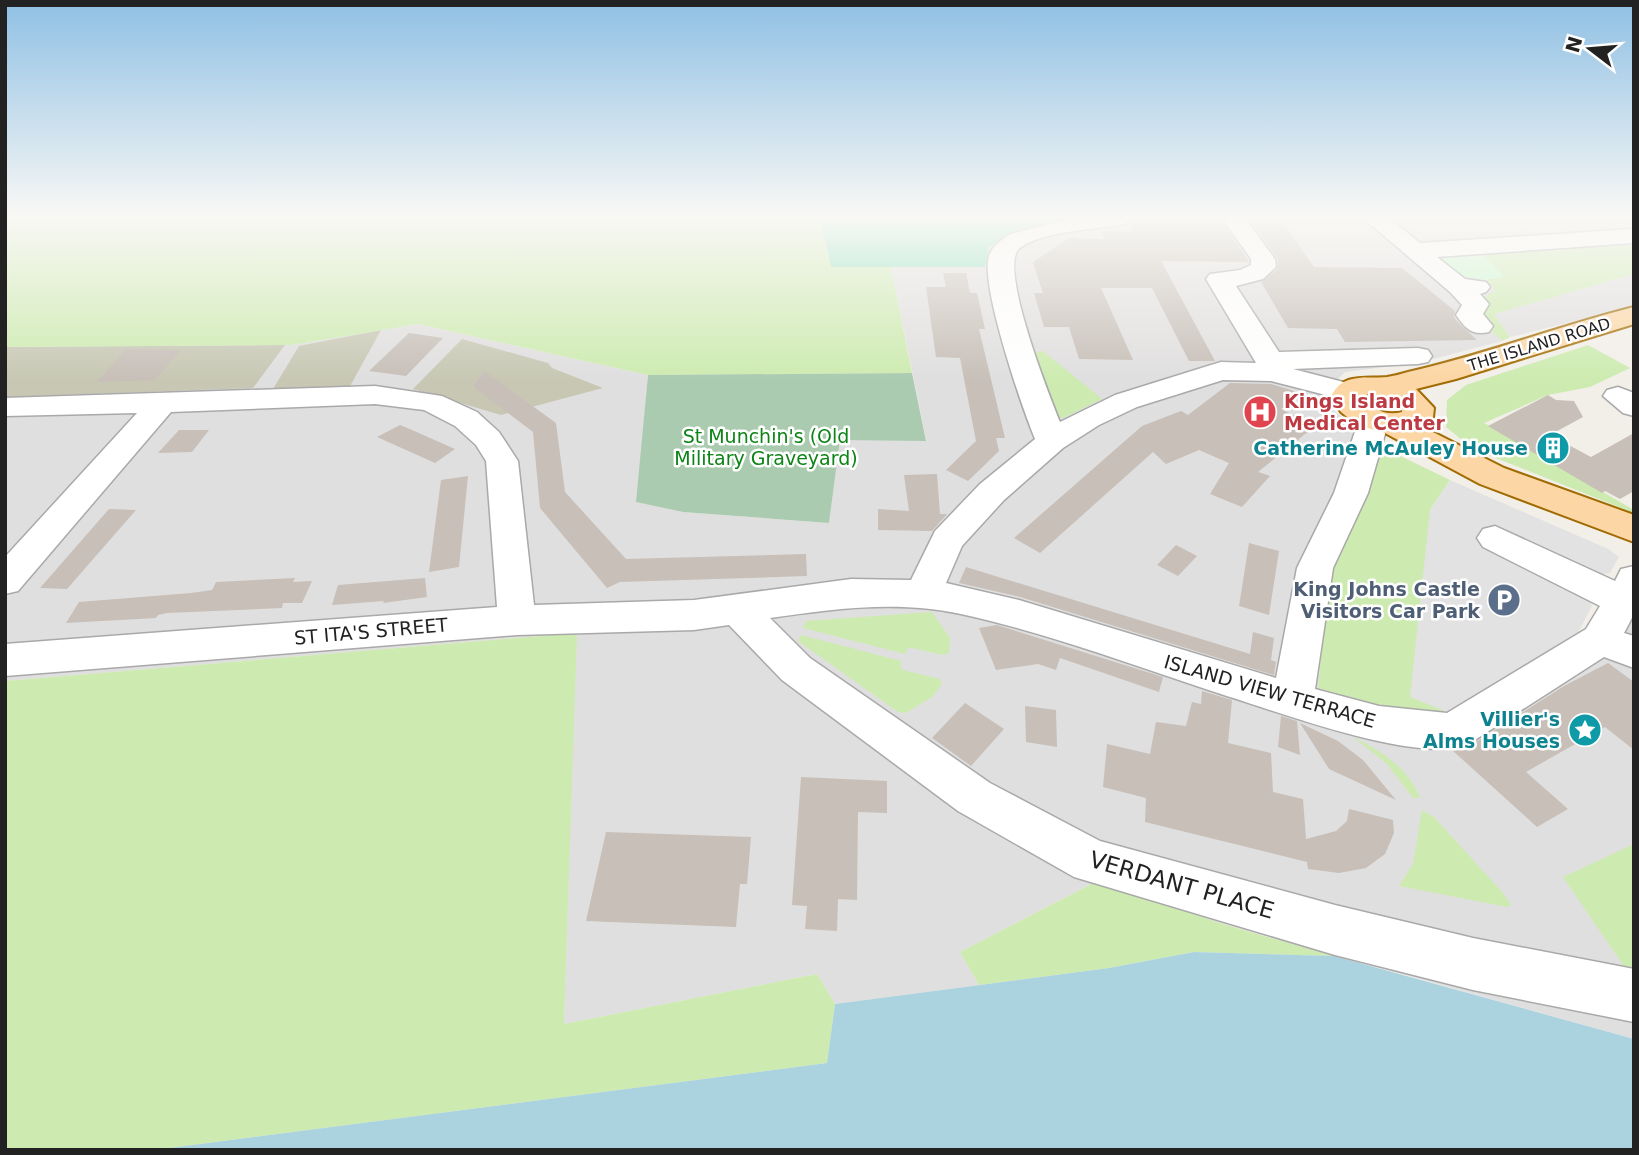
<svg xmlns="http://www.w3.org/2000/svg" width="1639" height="1155" font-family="'DejaVu Sans',sans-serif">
<rect width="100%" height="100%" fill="#f2efe9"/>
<g fill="#e0dfdf">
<polygon points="1079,218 1630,218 1634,222 1634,242 1485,280 1493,286 1495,292 1480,319 1502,341 1418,363 1345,372 1323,394 1329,407 1384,448 1329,573 1318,688 1429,738 1634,603 1634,1039 1216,922 1101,879 960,952 979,985 835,1004 817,974 564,1024 576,633 5,681 5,347 292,345 418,324 648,375 637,502 683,512 829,523 840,440 926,440 891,267 985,267 989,247 1023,230"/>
<polygon points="1634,274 1634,307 1510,337 1493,314"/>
</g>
<g fill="#c7c7b4">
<polygon points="381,330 349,388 273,389 299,346"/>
<polygon points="462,339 548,363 552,368 603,388 501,415 413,389"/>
<polygon points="285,345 253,388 5,397 5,347"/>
</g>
<g fill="#cdebb0">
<polygon points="5,218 820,218 831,267 891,267 912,373 648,375 418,324 292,345 5,347"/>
<polygon points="1634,242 1634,274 1494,314 1510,337 1502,341 1480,320 1482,297 1494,292 1493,286 1484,280 1503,277 1479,251"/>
<polygon points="1588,345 1630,368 1590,387 1548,395 1484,423 1634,510 1634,513 1473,449 1446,427 1447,400 1466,385"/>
<polygon points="1043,351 1102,399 1063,418 1056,418 1031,354"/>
<polygon points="1384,448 1450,480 1430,510 1452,714 1439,721 1318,688 1329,573"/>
<polygon points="932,612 950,638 949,653 943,655 912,648 908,648 905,654 803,628 806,621"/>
<polygon points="577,633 564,1024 817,974 835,1004 827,1063 154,1150 5,1150 5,681"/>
<polygon points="801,635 901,661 900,666 903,670 940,679 942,684 932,697 906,713 898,712 798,641"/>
<path d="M 1353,737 C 1379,749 1411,770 1420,798 L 1413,798 L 1386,763 Z"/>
<polygon points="1422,810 1434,817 1503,893 1511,905 1507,907 1399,886 1413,864"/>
<polygon points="1634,844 1634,981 1563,877"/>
<polygon points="1101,879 1216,922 1334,956 1194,952 1109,968 979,985 960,952"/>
</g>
<polygon fill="#aacbaf" points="912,373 926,441 840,440 829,523 683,512 636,502 648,375"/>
<polygon fill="#c8facc" points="1479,251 1504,277 1484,280 1453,275 1432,256"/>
<polygon fill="#88e0be" points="820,218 1079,218 1023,230 989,247 985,267 831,267"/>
<polygon fill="#e2e2e2" points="1450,480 1608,549 1619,557 1610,573 1598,575 1585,594 1592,606 1571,646 1452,714 1410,697 1430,510"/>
<polygon fill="#aad3df" points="1194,952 1334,956 1634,1039 1634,1150 154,1150 827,1063 835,1004 1109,968"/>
<g fill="#c7bfb8">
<polygon points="1163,218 1220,218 1248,260 1248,262 1161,261 1215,361 1189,361 1152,288 1101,288 1133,360 1079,359 1069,327 1044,327 1034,293 1043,293 1033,262 1069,238 1104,239 1101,231 1134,232 1130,223 1166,224"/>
<polygon points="1249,219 1281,219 1314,267 1402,268 1455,311 1454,317 1457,321 1477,340 1345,342 1337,329 1288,328 1261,282 1278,269 1278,259"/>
<polygon points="943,273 966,273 970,293 977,293 985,329 979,329 1005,438 996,438 999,451 968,481 946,470 976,441 960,358 936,357 926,287 946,287"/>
<polygon points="409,333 443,338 406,376 369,371"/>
<polygon points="126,349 181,350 155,380 97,382"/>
<polygon points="484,371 556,423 565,492 626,559 806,554 807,576 620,582 607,588 540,508 533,432 475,388 474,385"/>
<polygon points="1230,383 1271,384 1301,393 1281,409 1315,426 1258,472 1270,476 1242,507 1210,494 1229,463 1199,450 1166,464 1153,452 1040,553 1014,538 1142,426 1181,411 1188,415"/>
<polygon points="1548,395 1556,400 1574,401 1583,417 1550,435 1591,457 1634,433 1634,491 1620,499 1605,491 1602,493 1488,426"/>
<polygon points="400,425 412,430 455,449 435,463 377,437"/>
<polygon points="179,430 209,430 192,452 158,453"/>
<polygon points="937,474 940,514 947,514 932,531 878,530 878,509 909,511 904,475"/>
<polygon points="468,476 459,567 429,572 441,480"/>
<polygon points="109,509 136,510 67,589 40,588"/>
<polygon points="1249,543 1279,551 1269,615 1239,606"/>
<polygon points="1176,545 1197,556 1178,576 1157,565"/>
<polygon points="966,567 1250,654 1253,632 1274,638 1271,660 1276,662 1274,675 1020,597 959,583"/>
<polygon points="295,578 293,582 312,581 302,603 283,603 282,608 167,613 158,615 156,618 66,623 79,602 191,593 212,590 216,582"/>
<polygon points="425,578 427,597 383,603 384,601 332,605 338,585"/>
<polygon points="997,625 1163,677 1159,692 1060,658 1056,670 1038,664 996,670 979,628"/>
<polygon points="1608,663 1634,682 1634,750 1605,727 1526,772 1568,809 1537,827 1452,750 1468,747 1564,686"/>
<polygon points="1202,691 1232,700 1228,743 1271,753 1273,792 1303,799 1306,839 1336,831 1347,821 1349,809 1393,820 1394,833 1385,854 1366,868 1339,873 1308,869 1307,862 1145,822 1146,798 1103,787 1107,744 1150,754 1156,722 1186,726 1192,702 1201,704"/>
<polygon points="965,703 1004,729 971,766 932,738"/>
<polygon points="1025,706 1056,710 1057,747 1026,742"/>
<polygon points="1281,716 1297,721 1300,755 1278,747"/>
<polygon points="1300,723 1338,741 1363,760 1396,800 1329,769"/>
<polygon points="801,777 887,781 887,813 858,812 857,900 838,899 837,931 805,929 807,906 792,905"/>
<polygon points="606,832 751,837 747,884 740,884 736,927 586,921"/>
</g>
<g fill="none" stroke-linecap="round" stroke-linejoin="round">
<defs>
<g id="minor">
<path d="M 1074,218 L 1130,218 L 1127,223 L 1119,225 C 1091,230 1043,231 1020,248 C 997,265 1050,397 1060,422 L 1115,395 L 1211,365 L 1221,362 L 1256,363 L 1206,279 L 1210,274 L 1240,270 L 1251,265 L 1251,259 L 1222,218 L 1245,218 L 1275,259 L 1276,267 L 1263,279 L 1236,286 L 1279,352 L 1418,348 L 1428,350 L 1432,356 L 1428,362 L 1418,364 L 1293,369 L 1359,386 L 1364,392 L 1359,398 L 1349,401 L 1271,381 L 1223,380 L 1137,407 L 1099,425 L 1063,448 L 1004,500 L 962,546 L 946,583 L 1019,600 L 1276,678 L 1297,568 L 1334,493 L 1359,420 L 1363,413 L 1374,411 L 1385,413 L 1389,420 L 1368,493 L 1333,568 L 1315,689 L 1379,706 L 1447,713 L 1586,629 L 1600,606 L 1483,547 L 1477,538 L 1483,529 L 1495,526 L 1615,581 L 1621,569 L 1634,566 L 1634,614 L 1624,633 L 1634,636 L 1634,668 L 1604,657 L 1467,745 C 1415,763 1285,714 1230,697 C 1141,668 1052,634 961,614 C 898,600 833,609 770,618 L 810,658 L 990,783 L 1100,841 L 1335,905 L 1473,938 L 1634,969 L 1634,1022 L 1473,990 L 1335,955 L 1074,877 L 958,811 L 782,680 L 729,625 L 694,630 L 517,635 L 5,676 L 5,644 L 497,607 L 486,461 L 476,445 L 455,426 L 424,410 L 375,404 L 171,412 L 18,591 L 5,594 L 5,557 L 137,413 L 5,416 L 5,398 L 375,386 L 442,396 L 477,412 L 499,432 L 518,461 L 534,605 L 694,600 L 851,579 L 911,580 L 935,531 L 980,484 L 1035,439 C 1022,407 980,286 989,256 C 992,246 1002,239 1011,234 Z"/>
<path d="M 1363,218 L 1389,218 L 1420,243 L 1632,229 L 1634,243 L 1437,257 L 1465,279 L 1486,282 L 1490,287 L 1486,292 L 1480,294 L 1489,304 L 1483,314 L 1493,326 L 1489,332 C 1472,336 1465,328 1456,315 L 1462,305 L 1450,292 Z"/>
<polygon points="1618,387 1634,393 1634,416 1623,413 1603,396 1607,390"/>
</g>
<path id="major" d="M 1634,307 L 1634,324 L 1456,379 L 1416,389 L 1434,408 L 1433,417 L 1423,427 L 1504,468 L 1634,515 L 1634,542 L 1480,484 L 1385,433 L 1357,425 L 1341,412 L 1331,397 C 1342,372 1365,379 1387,377 C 1394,376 1401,374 1408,372 C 1484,355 1558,326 1634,307 ZM 1368,394 L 1382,396 L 1402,408 L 1402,412 C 1386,416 1373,410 1363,397 Z"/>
</defs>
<use href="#minor" stroke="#a9a9a9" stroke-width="3"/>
<use href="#major" stroke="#a06b00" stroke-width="4"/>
<use href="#minor" fill="#fff" fill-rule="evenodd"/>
<use href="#major" fill="#fcd6a4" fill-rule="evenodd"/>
</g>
<linearGradient id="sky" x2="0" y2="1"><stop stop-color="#8fc0e4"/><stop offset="0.57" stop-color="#f9f8f5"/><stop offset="1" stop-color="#f9f8f5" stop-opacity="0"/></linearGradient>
<rect width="1639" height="380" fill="url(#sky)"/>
<defs>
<symbol id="hospital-disc" viewBox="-11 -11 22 22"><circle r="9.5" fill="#e0444e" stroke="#fff"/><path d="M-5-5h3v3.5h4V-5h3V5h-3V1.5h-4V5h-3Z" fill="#fff"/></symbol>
<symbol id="building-disc" viewBox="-11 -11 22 22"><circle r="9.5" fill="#0f9aa8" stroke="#fff"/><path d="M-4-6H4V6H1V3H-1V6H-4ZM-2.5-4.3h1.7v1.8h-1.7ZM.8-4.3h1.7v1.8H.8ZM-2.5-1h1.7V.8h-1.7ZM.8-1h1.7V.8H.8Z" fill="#fff"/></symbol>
<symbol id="parking-disc" viewBox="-11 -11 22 22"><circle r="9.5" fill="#5c6f8a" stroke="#fff"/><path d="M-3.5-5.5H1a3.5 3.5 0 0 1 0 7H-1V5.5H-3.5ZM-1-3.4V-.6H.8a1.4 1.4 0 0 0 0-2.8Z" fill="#fff"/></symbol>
<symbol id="sight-disc" viewBox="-11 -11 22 22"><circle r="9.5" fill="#0f9aa8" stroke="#fff"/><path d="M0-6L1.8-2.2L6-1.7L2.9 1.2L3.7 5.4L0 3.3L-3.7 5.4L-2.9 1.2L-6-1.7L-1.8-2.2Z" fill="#fff"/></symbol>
</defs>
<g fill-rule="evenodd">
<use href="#hospital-disc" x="1241" y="393" width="38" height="38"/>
<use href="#building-disc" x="1534" y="429" width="38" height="38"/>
<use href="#parking-disc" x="1485" y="581" width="38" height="38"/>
<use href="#sight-disc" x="1566" y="711" width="38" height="38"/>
</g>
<g text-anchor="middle" stroke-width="5" stroke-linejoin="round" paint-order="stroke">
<g font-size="16" fill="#222" stroke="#fff">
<text transform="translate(1539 344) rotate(-17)" y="6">THE ISLAND ROAD</text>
</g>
<g font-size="19" font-weight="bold" fill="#be3a42" stroke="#fff" text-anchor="start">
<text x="1284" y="408">Kings Island<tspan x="1284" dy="22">Medical Center</tspan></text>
</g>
<g font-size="19" fill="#0c8416" stroke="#fff">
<text x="766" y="443">St Munchin's (Old<tspan x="766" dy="22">Military Graveyard)</tspan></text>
</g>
<g font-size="19" font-weight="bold" fill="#0d838f" stroke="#fff" text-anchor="end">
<text x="1528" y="455">Catherine McAuley House</text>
<text x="1560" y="726">Villier's<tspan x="1560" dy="22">Alms Houses</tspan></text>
</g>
<g font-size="19" font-weight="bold" fill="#4e5e75" stroke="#fff" text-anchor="end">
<text x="1480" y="596">King Johns Castle<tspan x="1480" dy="22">Visitors Car Park</tspan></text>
</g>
<g font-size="19" fill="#222" stroke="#fff">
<text transform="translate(371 631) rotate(-5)" y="7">ST ITA'S STREET</text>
<text transform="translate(1270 691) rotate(16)" y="7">ISLAND VIEW TERRACE</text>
</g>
<g font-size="23" fill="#222" stroke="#fff">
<text transform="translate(1182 885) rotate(16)" y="8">VERDANT PLACE</text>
</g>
</g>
<rect width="1639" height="1155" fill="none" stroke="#222222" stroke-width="14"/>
<g transform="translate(1590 49) rotate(286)" stroke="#ffffff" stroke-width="5" paint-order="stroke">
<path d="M0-5L12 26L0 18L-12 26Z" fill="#222222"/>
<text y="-10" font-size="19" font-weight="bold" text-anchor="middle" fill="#222222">N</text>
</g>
</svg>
